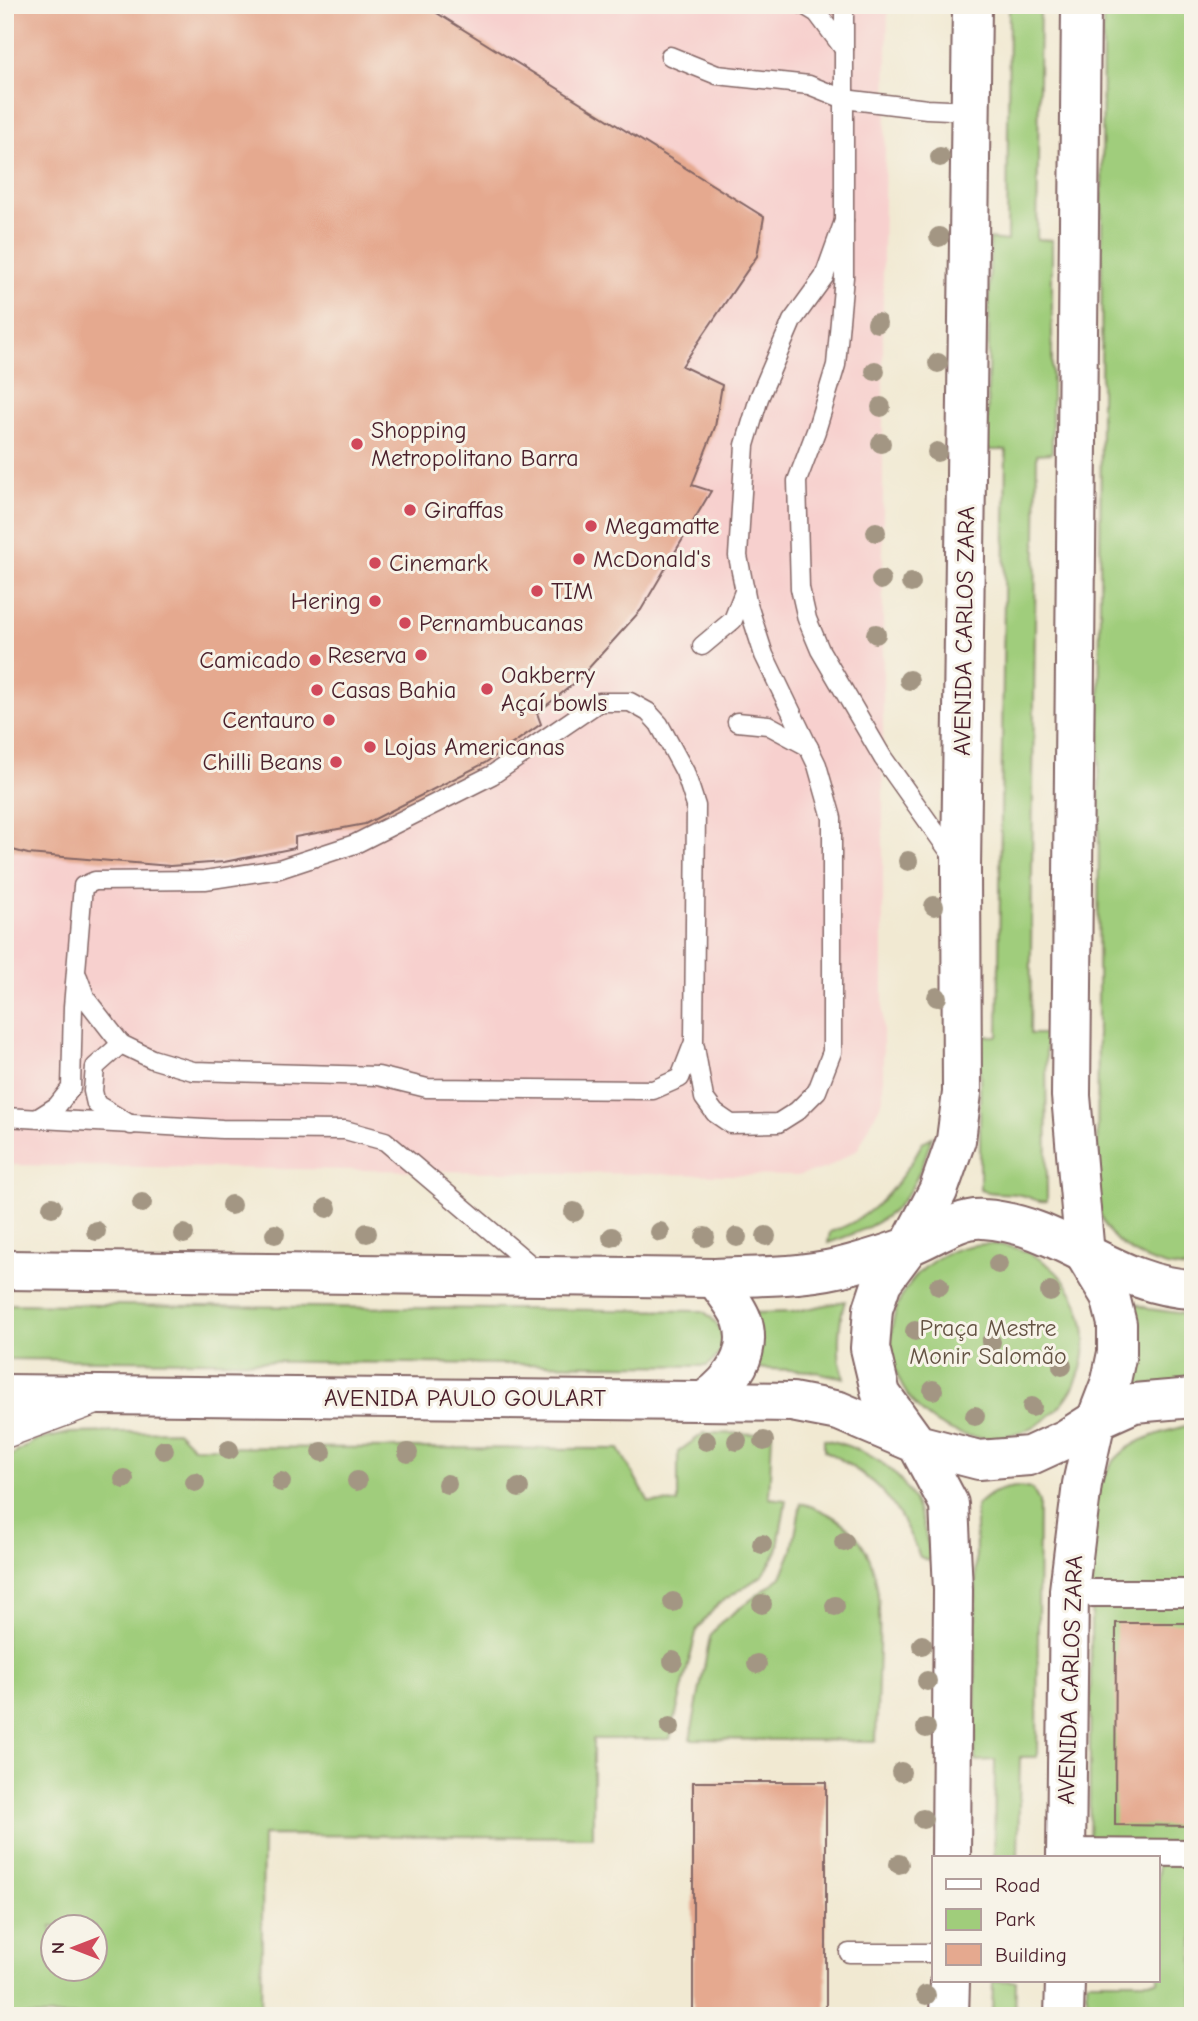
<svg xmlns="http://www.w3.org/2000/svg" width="1198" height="2021" font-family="'Comic Neue',sans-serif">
<rect width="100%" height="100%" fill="#f7f3e8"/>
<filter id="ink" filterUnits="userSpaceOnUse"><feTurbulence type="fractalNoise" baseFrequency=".0143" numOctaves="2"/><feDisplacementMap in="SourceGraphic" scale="14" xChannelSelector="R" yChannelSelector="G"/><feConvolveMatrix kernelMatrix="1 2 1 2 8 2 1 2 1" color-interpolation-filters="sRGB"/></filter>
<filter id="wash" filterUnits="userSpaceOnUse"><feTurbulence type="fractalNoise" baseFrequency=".00686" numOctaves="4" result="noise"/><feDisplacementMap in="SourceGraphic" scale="28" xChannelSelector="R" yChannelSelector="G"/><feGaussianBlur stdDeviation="1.57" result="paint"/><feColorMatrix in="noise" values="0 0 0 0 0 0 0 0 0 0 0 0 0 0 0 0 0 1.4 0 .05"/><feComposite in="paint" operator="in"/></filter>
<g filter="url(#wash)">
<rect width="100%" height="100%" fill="#f1e9d2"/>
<polygon fill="#f7d0ce" points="5,5 888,5 883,252 883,1099 858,1149 827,1168 797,1176 5,1165"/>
<g fill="#a0cd7b" stroke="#757653" stroke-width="2" fill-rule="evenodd">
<path d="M 1009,5 L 1040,5 L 1037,239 L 1052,240 L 1052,453 L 1037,454 L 1030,1034 L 1046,1034 L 1047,1201 C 1035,1203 1031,1196 1020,1195 C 1006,1192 994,1195 980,1190 L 980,1036 L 998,1036 L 1006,450 L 987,450 L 990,239 L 1007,241 Z"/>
<path d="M 1103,5 L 1193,5 L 1193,1269 C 1162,1269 1116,1252 1103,1221 C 1100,1215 1098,1207 1097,1200 Z"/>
<path d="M 932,1137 C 911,1203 895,1221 828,1243 L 830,1232 C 875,1218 902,1181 923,1142 Z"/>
<circle cx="988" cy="1341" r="97"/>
<path d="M 845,1301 C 838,1323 836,1356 844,1378 L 811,1371 L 750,1368 L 753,1313 L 792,1312 Z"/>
<path d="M 1134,1303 L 1149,1309 L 1193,1315 L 1193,1380 L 1134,1387 C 1139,1357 1142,1333 1134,1303 Z"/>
<path d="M 5,1304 L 703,1311 C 725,1327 732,1347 707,1366 L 5,1359 Z"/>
<path d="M 1193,1424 L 1193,2016 L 1087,2016 L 1087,1981 L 1158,1981 L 1158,1858 L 1089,1858 L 1092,1519 C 1102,1451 1131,1440 1193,1424 Z"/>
<path d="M 177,1431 L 193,1447 L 619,1449 L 649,1502 L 678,1503 L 678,1452 L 704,1433 L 772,1434 L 769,1498 L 786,1500 L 777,1552 L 763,1575 L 718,1604 L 697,1629 L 670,1739 L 593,1739 L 593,1837 L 263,1835 L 261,2016 L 5,2016 L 5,1460 L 34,1441 L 70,1433 ZM 52,1926 L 94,1926 L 94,1968 L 52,1968 Z"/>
<path d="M 824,1439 C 895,1456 920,1489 931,1561 L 920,1557 C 896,1500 879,1480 824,1450 Z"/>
<path d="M 1018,1487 L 1032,1489 L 1039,1501 L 1037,1757 L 1020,1757 L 1018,1858 L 994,1858 L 995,1760 L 975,1761 L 976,1506 C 989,1493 1000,1488 1018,1487 Z"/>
<path d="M 801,1503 C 878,1525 881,1580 879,1649 C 878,1679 877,1710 876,1741 L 690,1739 L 710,1637 L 720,1623 L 781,1577 L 792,1551 Z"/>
<polygon points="993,1981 1016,1981 1015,2016 992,2016"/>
</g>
<g id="blocks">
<g fill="#e5a98f">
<polygon points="5,5 424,5 764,217 757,256 682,366 722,385 715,427 692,485 711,491 641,610 577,681 537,713 541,724 485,763 365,824 295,837 295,848 224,862 170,866 28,854 5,848"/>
<polygon points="1116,1623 1193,1623 1193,1826 1115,1825"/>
<rect x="693" y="1782" width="133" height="234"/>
</g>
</g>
</g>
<g filter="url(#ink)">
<use href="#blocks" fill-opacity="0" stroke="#846665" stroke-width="2"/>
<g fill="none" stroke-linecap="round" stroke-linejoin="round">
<defs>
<g id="service">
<polyline points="804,5 817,13 844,49"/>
<polyline points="844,5 844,277 836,365 816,431 797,481 800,588 807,619 820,650 883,758 956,861"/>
<polyline points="670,56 717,75 809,85 844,99 927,109 971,111"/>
<polyline points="702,646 733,620 745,589"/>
<polyline points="737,722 768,725 809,747"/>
<polyline points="78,977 86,999 121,1044"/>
<polyline points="695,1047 704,1098 715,1113 731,1124 778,1123 797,1111 817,1091 832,1052 832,818 817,765 764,655 747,602 738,556 745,445 759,398 792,321 824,277 844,221"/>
<polyline points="5,1117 222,1129 345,1130 385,1141 538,1271"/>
<polyline points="38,1118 57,1106 71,1088 73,1007 83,886 95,881 205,880 279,869 355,844 492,775 599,702 630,702 648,712 659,724 685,772 696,806 694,1042 680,1078 653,1090 427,1088 378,1076 193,1071 152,1059 121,1044 95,1067 93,1091 96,1104 131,1125"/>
<polyline points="849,1953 934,1953"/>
</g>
<g id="pedestrian">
<polyline points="1069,1590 1092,1593 1193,1593"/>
<polyline points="1066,1852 1193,1853"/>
</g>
<polyline id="minor" points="5,1430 94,1397"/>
<g id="tertiary">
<polyline points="972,5 961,869 962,1093 956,1140 938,1191 909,1246 882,1282 873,1309 870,1348 881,1394 917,1444 979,1460 1029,1456 1066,1439 1096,1420 1111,1381 1117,1353 1117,1324 1110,1296 1085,1255 1071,1096 1081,5"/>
<path d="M 5,1270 L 715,1278 C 760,1276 809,1277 853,1264 C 871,1259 891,1253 909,1246 C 931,1238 959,1217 983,1219 C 1059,1223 1116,1287 1193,1289"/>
<polyline points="5,1394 792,1402 839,1411 917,1444 949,1504 953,1590 951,1858"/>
<path d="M 707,1399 C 732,1381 753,1353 742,1320 C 737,1306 724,1291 715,1278"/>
<polyline points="1066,1858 1069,1590 1082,1484 1096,1420 1134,1403 1193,1398"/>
<polyline points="949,2016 950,1981"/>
<polyline points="1064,2016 1065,1981"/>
</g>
</defs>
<use href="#service" stroke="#846665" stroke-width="21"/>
<use href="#pedestrian" stroke="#846665" stroke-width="30"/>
<use href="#minor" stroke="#846665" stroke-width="38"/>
<use href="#tertiary" stroke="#846665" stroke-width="42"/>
<use href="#service" stroke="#fff" stroke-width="18"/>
<use href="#pedestrian" stroke="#fff" stroke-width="26"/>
<use href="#minor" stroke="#fff" stroke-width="35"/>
<use href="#tertiary" stroke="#fff" stroke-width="38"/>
</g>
<g fill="#a39683">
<circle cx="940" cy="157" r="10"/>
<circle cx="939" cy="237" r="10"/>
<circle cx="877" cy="323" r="10"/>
<circle cx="938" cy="363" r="10"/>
<circle cx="875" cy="371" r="10"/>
<circle cx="881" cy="407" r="10"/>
<circle cx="881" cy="443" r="10"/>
<circle cx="937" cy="452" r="10"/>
<circle cx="876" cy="532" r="10"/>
<circle cx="881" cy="580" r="10"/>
<circle cx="911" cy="583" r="10"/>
<circle cx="876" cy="634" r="10"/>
<circle cx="909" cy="680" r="10"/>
<circle cx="908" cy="861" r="10"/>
<circle cx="934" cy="906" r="10"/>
<circle cx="937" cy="997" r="10"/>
<circle cx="142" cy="1203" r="10"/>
<circle cx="231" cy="1205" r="10"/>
<circle cx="52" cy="1207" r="10"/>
<circle cx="327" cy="1208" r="10"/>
<circle cx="574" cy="1212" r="10"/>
<circle cx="96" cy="1231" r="10"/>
<circle cx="660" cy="1232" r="10"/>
<circle cx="367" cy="1233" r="10"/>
<circle cx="184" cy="1234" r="10"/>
<circle cx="275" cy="1234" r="10"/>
<circle cx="766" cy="1236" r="10"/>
<circle cx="612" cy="1237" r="10"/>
<circle cx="705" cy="1237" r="10"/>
<circle cx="737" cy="1237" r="10"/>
<circle cx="998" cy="1264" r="10"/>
<circle cx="939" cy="1286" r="10"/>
<circle cx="1050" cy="1292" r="10"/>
<circle cx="915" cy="1331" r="10"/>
<circle cx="991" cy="1342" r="10"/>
<circle cx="1062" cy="1366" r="10"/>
<circle cx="933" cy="1390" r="10"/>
<circle cx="1032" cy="1407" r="10"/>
<circle cx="975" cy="1416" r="10"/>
<circle cx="706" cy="1441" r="10"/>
<circle cx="737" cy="1441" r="10"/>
<circle cx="764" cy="1441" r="10"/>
<circle cx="164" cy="1450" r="10"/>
<circle cx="229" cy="1450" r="10"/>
<circle cx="322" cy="1452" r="10"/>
<circle cx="408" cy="1453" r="10"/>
<circle cx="124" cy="1479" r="10"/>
<circle cx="357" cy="1481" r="10"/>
<circle cx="195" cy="1482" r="10"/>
<circle cx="281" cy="1482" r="10"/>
<circle cx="447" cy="1484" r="10"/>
<circle cx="519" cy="1488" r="10"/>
<circle cx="844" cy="1542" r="10"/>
<circle cx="762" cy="1544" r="10"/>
<circle cx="673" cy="1602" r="10"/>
<circle cx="762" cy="1604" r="10"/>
<circle cx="835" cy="1606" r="10"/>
<circle cx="922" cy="1645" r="10"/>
<circle cx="673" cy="1661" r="10"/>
<circle cx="757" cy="1664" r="10"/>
<circle cx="927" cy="1681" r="10"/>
<circle cx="670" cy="1727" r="10"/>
<circle cx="926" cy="1728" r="10"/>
<circle cx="901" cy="1772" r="10"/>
<circle cx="923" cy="1819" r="10"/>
<circle cx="899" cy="1864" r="10"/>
<circle cx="926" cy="1995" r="10"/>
</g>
</g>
<g fill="#d1495b" stroke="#f7f3e8" stroke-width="2.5">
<circle cx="357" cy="444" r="7"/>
<circle cx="410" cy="510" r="7"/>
<circle cx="591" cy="526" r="7"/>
<circle cx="579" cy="559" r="7"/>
<circle cx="375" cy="563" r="7"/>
<circle cx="537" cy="591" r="7"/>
<circle cx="375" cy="601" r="7"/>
<circle cx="405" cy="623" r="7"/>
<circle cx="421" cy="655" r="7"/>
<circle cx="315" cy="660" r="7"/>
<circle cx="487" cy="689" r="7"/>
<circle cx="317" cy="690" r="7"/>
<circle cx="329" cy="720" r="7"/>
<circle cx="370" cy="747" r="7"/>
<circle cx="336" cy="762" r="7"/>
</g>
<g text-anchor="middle" stroke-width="6" stroke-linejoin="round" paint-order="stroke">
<g font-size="24" fill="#4a1f2b" stroke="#f7f3e8" text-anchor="start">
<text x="371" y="438">Shopping<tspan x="371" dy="28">Metropolitano Barra</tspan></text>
<text x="424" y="518">Giraffas</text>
<text x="605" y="534">Megamatte</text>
<text x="593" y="567">McDonald's</text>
<text x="389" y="571">Cinemark</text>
<text x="551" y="599">TIM</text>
<text x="361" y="609" text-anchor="end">Hering</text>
<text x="419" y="631">Pernambucanas</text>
<text x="407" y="663" text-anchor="end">Reserva</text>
<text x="301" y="668" text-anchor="end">Camicado</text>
<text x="501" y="683">Oakberry<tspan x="501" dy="28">Açaí bowls</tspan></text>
<text x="331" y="698">Casas Bahia</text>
<text x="315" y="728" text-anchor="end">Centauro</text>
<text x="384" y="755">Lojas Americanas</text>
<text x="322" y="770" text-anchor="end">Chilli Beans</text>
</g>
<g font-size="24" fill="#4a1f2b" stroke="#f7f3e8">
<text transform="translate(964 631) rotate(-89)" y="8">AVENIDA CARLOS ZARA</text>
<text x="465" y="1406">AVENIDA PAULO GOULART</text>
<text transform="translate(1070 1680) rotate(-88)" y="8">AVENIDA CARLOS ZARA</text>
</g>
<g font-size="24" fill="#645343" stroke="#f7f3e8">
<text x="988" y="1336">Praça Mestre<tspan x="988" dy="28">Monir Salomão</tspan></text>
</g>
</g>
<rect width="1198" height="2021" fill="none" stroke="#f7f3e8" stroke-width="28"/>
<rect x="932" y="1856" width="228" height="126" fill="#f7f3e8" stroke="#b29e9c" stroke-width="2"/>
<rect x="946" y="1879" width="35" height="10" fill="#ffffff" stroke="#b29e9c" stroke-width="2"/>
<text x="995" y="1892" font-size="21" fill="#4a1f2b">Road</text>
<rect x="946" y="1909" width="35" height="21" fill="#a0cd7b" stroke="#b29e9c" stroke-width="2"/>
<text x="995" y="1926" font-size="21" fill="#4a1f2b">Park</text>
<rect x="946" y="1944" width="35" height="21" fill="#e5a98f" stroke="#b29e9c" stroke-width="2"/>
<text x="995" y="1962" font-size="21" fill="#4a1f2b">Building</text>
<g transform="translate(74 1948) rotate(270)"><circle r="33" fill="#f7f3e8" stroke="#b29e9c" stroke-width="2"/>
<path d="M0-5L12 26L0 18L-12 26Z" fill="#d1495b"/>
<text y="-10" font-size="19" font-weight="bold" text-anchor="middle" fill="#4a1f2b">N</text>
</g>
</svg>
